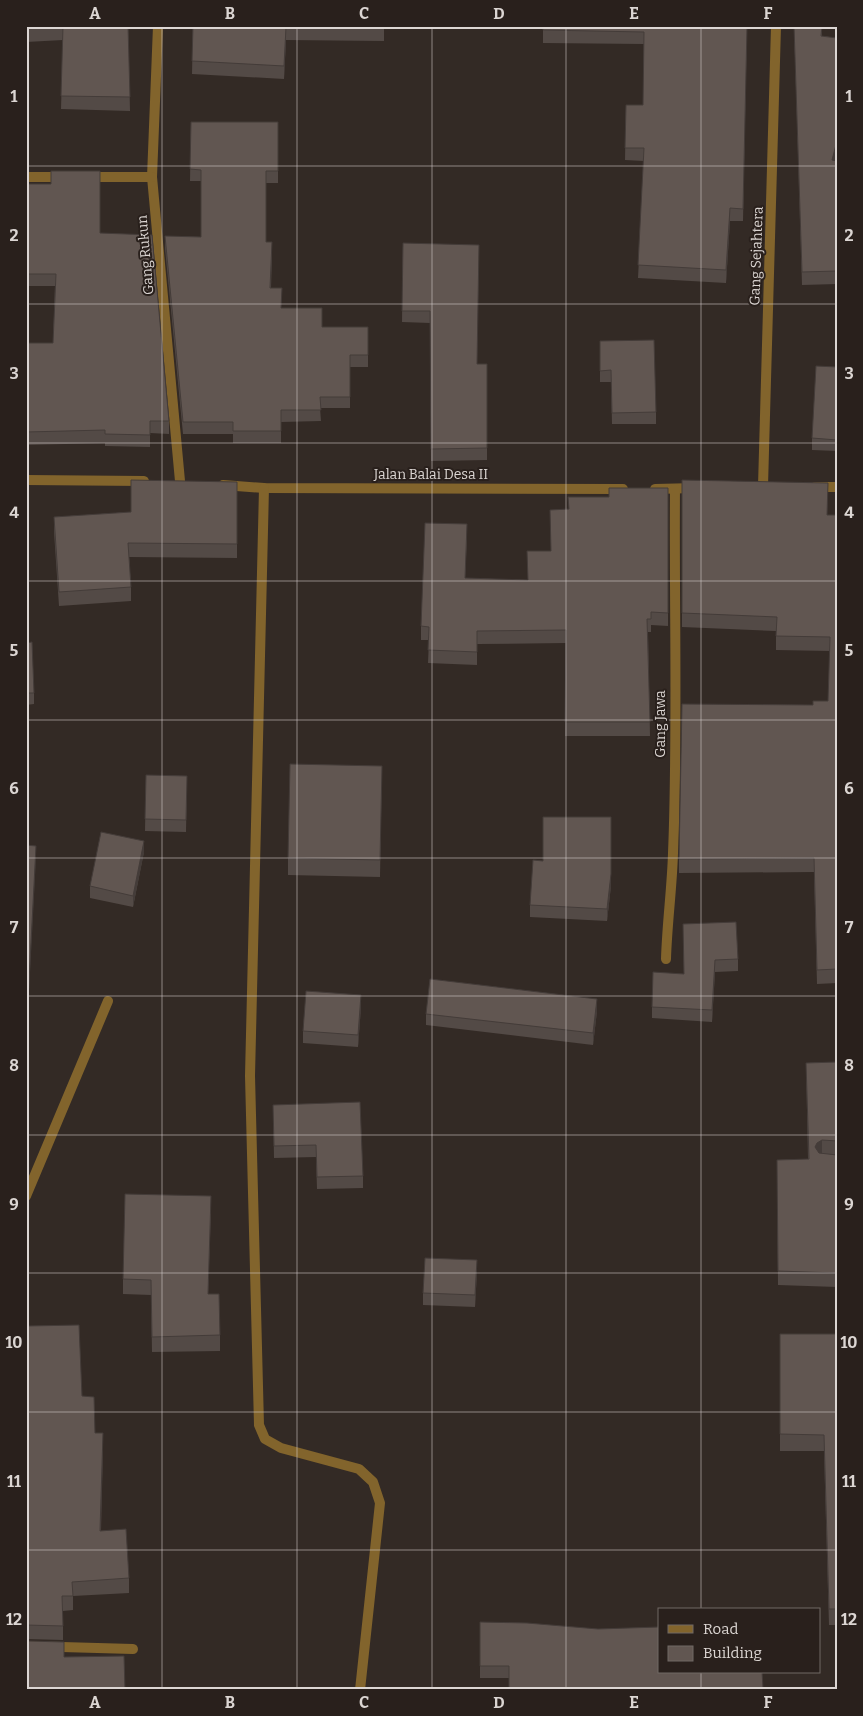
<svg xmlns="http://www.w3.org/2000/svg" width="863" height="1716" font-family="Bitter,serif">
<rect width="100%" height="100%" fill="#332a25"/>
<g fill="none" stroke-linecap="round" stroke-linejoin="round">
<g stroke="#82642c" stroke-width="10">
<polyline points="158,26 152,177 180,481"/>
<polyline points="26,177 63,177"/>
<polyline points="88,177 152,177"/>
<polyline points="26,480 144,481"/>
<polyline points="223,485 264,488 623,489"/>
<polyline points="763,486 776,26"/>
<polyline points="815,487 837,487"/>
<polyline points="264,488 250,1076 259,1425 265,1439 281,1448 359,1469 373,1482 380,1503 360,1690"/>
<polyline points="655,489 696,488"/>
<path d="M 666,959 C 667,924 672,888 673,853 C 678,732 674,610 675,489"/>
<polyline points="26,1196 108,1001"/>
<polyline points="26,1646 133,1649"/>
</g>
</g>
<g fill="#534a46">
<polygon points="26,26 128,26 130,111 61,109 63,40 26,42"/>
<polygon points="193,26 384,26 384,41 286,40 284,79 192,74"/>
<polygon points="543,26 747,26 743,221 730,221 726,283 638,278 644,161 625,160 626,105 643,105 644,44 543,43"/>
<polygon points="794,26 837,26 837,27 822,28 822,36 837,38 837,154 835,161 837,161 837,284 802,285"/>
<polygon points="191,122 278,122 278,183 266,183 266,242 272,254 271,288 281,308 322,327 368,327 368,367 350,367 350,408 320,408 321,421 281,422 281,443 233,443 233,434 183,434 165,248 165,236 201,237 201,181 190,181"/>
<polygon points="26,184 100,233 169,421 169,434 150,433 150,447 105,446 105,443 26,445 26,343 53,343 55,286 26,286"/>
<polygon points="403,243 477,364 487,364 487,460 431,461 430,323 402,322"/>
<polygon points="600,341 656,412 656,424 612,424 611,382 600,382"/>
<polygon points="837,367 837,451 812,450 812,438"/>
<polygon points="682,480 828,515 837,515 837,1287 778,1285 777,1160 808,1159 806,1063 837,1062 837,983 817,984 814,872 679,873 679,859 813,705 828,701 830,651 776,650 776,631 682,627"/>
<polygon points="237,482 237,558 129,557 131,587 131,601 59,606 54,532 54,517 131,512"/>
<polygon points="668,488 668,626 651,625 651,632 648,632 650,736 565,736 566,643 477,644 477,665 428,663 429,640 421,640 421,626 467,538 465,578 528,580 551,551 568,509 609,497"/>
<polygon points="26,643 34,693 34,704 26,705"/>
<polygon points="382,766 380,877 288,875 288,858"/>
<polygon points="146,775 187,776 186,832 145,831"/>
<polygon points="144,852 133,907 90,898 90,886"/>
<polygon points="611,886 607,921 530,917 530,905"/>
<polygon points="683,924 738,959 738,971 715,972 712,1022 652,1018 652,1007 684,974"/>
<polygon points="361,1007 358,1047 303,1043 303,1031"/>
<polygon points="597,1011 593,1045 426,1025 426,1014"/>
<polygon points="273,1105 363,1176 363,1188 317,1189 316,1157 274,1158"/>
<polygon points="211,1211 208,1294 220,1335 220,1351 152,1352 151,1295 123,1294 123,1279"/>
<polygon points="477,1271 475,1307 423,1305 423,1293"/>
<polygon points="780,1334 837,1334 837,1625 829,1625 824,1451 780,1451"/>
<polygon points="82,1396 95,1433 103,1448 101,1531 129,1578 129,1593 73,1596 73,1610 63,1611 63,1640 26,1639 26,1524"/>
<polygon points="480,1622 763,1688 763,1690 509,1690 509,1678 480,1678"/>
</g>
<g fill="#443c39">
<polygon points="286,27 286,40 284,79 284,66"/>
<polygon points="837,141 837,154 832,172 832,160"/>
<polygon points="730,208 730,221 726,283 726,270"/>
<polygon points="144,841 144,852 133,907 133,896"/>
<polygon points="36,846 36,857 26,1051 26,1039"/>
<polygon points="611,874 611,886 607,921 607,909"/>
<polygon points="715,960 715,972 712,1022 712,1010"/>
<polygon points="361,995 361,1007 358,1047 358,1035"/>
<polygon points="597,999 597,1011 593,1045 593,1033"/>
<polygon points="822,1140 822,1154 817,1157 815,1147 817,1143"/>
<polygon points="477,1260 477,1271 475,1307 475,1295"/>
<polygon points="103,1433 103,1448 100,1545 100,1531"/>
</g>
<g fill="#615651" stroke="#443c39">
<polygon points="26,26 128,26 130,97 61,96 63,26 26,29"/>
<polygon points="193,26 384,26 384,28 286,27 284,66 192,61"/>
<polygon points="543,26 747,26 743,209 730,208 726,270 638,265 644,148 625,148 626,105 643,105 644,32 543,30"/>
<polygon points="794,26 822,26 821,36 837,38 837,141 832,160 837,161 837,271 802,272"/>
<polygon points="191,122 278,122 278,171 266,171 266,242 272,242 270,288 282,288 281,308 322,308 322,327 368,327 368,355 350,355 350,397 320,397 321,410 281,410 281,431 233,431 233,422 183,422 165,236 201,237 201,170 190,169"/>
<polygon points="51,171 100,171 100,233 152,235 169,421 150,421 150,435 105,434 105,430 26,432 26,343 53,343 56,274 26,274 26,184 51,184"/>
<polygon points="403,243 479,245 477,364 487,364 487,448 431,449 430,311 402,311"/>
<polygon points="654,340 656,412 612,413 611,370 600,371 600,341"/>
<polygon points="816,366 837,367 837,440 812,438"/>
<polygon points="131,480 237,482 237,544 128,543 131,587 59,592 54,517 131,512"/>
<polygon points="682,480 828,483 827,515 837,515 837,1141 822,1140 817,1143 815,1147 819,1153 837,1155 837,1273 778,1271 777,1160 809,1159 806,1063 837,1062 837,969 817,970 814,858 679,859 682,704 813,705 813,701 828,701 830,637 776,636 777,617 682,613"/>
<polygon points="609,488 668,488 668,613 651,612 651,619 647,619 650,722 565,722 566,630 477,631 477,652 428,650 429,627 421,626 425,523 467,524 465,578 528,580 527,551 551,551 550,510 569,509 568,497 609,497"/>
<polygon points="32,642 34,693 26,693 26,643"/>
<polygon points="290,764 382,766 380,860 288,858"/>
<polygon points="146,775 187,776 186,820 145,819"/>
<polygon points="543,817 611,817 611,874 607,909 530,905 533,860 543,861"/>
<polygon points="101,832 144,841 133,896 90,886"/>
<polygon points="26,845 36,846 26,1039"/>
<polygon points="736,922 738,959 715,960 712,1010 652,1007 653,972 684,974 683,924"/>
<polygon points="430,979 597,999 593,1033 426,1014"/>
<polygon points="306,991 361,995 358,1035 303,1031"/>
<polygon points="360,1102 363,1176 317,1177 316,1145 274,1146 273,1105"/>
<polygon points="125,1194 211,1196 208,1294 219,1294 220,1335 152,1337 151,1280 123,1279"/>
<polygon points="425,1258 477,1260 475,1295 423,1293"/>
<polygon points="79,1325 82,1396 94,1397 95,1433 103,1433 100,1531 126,1529 129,1578 72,1582 73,1596 62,1596 63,1626 26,1625 26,1524 28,1326"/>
<polygon points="780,1334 837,1334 837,1609 829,1609 824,1435 780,1434"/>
<polygon points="480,1622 527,1623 598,1629 659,1627 659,1672 762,1672 763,1688 714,1690 509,1690 509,1666 480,1666"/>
<polygon points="27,1641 64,1642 64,1657 124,1656 125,1690 26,1690 26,1643 27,1643"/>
</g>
<path fill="none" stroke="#dcd6d3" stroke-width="1" stroke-opacity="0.55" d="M 162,26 L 162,1690M 297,26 L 297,1690M 432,26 L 432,1690M 566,26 L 566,1690M 701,26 L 701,1610M 26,166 L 837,166M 26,304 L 837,304M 26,443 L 837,443M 26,581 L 837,581M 26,720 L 837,720M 26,858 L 837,858M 26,996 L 837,996M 26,1135 L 837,1135M 26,1273 L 837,1273M 26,1412 L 837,1412M 26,1550 L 837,1550M 701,1672 L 701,1690"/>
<g text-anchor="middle" stroke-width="4" stroke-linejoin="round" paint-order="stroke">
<g font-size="14" fill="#dcd6d3" stroke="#29201c">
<text transform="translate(145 255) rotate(-95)" y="5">Gang Rukun</text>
<text transform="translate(756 256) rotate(-88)" y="5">Gang Sejahtera</text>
<text x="431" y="479">Jalan Balai Desa II</text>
<text transform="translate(660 724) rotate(-90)" y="5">Gang Jawa</text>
</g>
</g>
<rect width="863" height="1716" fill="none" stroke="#29201c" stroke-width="55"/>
<rect x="658" y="1608" width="162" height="65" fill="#29201c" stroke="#716965"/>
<rect x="668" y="1625" width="25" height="8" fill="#82642c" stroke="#716965"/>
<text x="703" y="1634" font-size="15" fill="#dcd6d3">Road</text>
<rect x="668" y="1646" width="25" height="15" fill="#615651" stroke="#716965"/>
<text x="703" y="1658" font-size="15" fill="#dcd6d3">Building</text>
<rect x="28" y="28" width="808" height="1660" fill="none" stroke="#dcd6d3" stroke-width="2"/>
<g font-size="16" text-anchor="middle" font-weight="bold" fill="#dcd6d3">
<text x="95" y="19">A</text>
<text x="230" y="19">B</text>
<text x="364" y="19">C</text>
<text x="499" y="19">D</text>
<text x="634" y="19">E</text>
<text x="768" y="19">F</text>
<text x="14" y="102">1</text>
<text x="849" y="102">1</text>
<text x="14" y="241">2</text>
<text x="849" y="241">2</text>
<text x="14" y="379">3</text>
<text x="849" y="379">3</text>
<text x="14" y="518">4</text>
<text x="849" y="518">4</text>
<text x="14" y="656">5</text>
<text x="849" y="656">5</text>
<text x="14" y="794">6</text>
<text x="849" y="794">6</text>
<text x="14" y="933">7</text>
<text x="849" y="933">7</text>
<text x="14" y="1071">8</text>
<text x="849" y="1071">8</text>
<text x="14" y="1210">9</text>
<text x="849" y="1210">9</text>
<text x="14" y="1348">10</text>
<text x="849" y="1348">10</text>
<text x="14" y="1487">11</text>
<text x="849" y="1487">11</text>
<text x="14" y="1625">12</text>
<text x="849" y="1625">12</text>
<text x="95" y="1708">A</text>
<text x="230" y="1708">B</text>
<text x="364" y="1708">C</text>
<text x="499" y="1708">D</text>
<text x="634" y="1708">E</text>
<text x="768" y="1708">F</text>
</g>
</svg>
